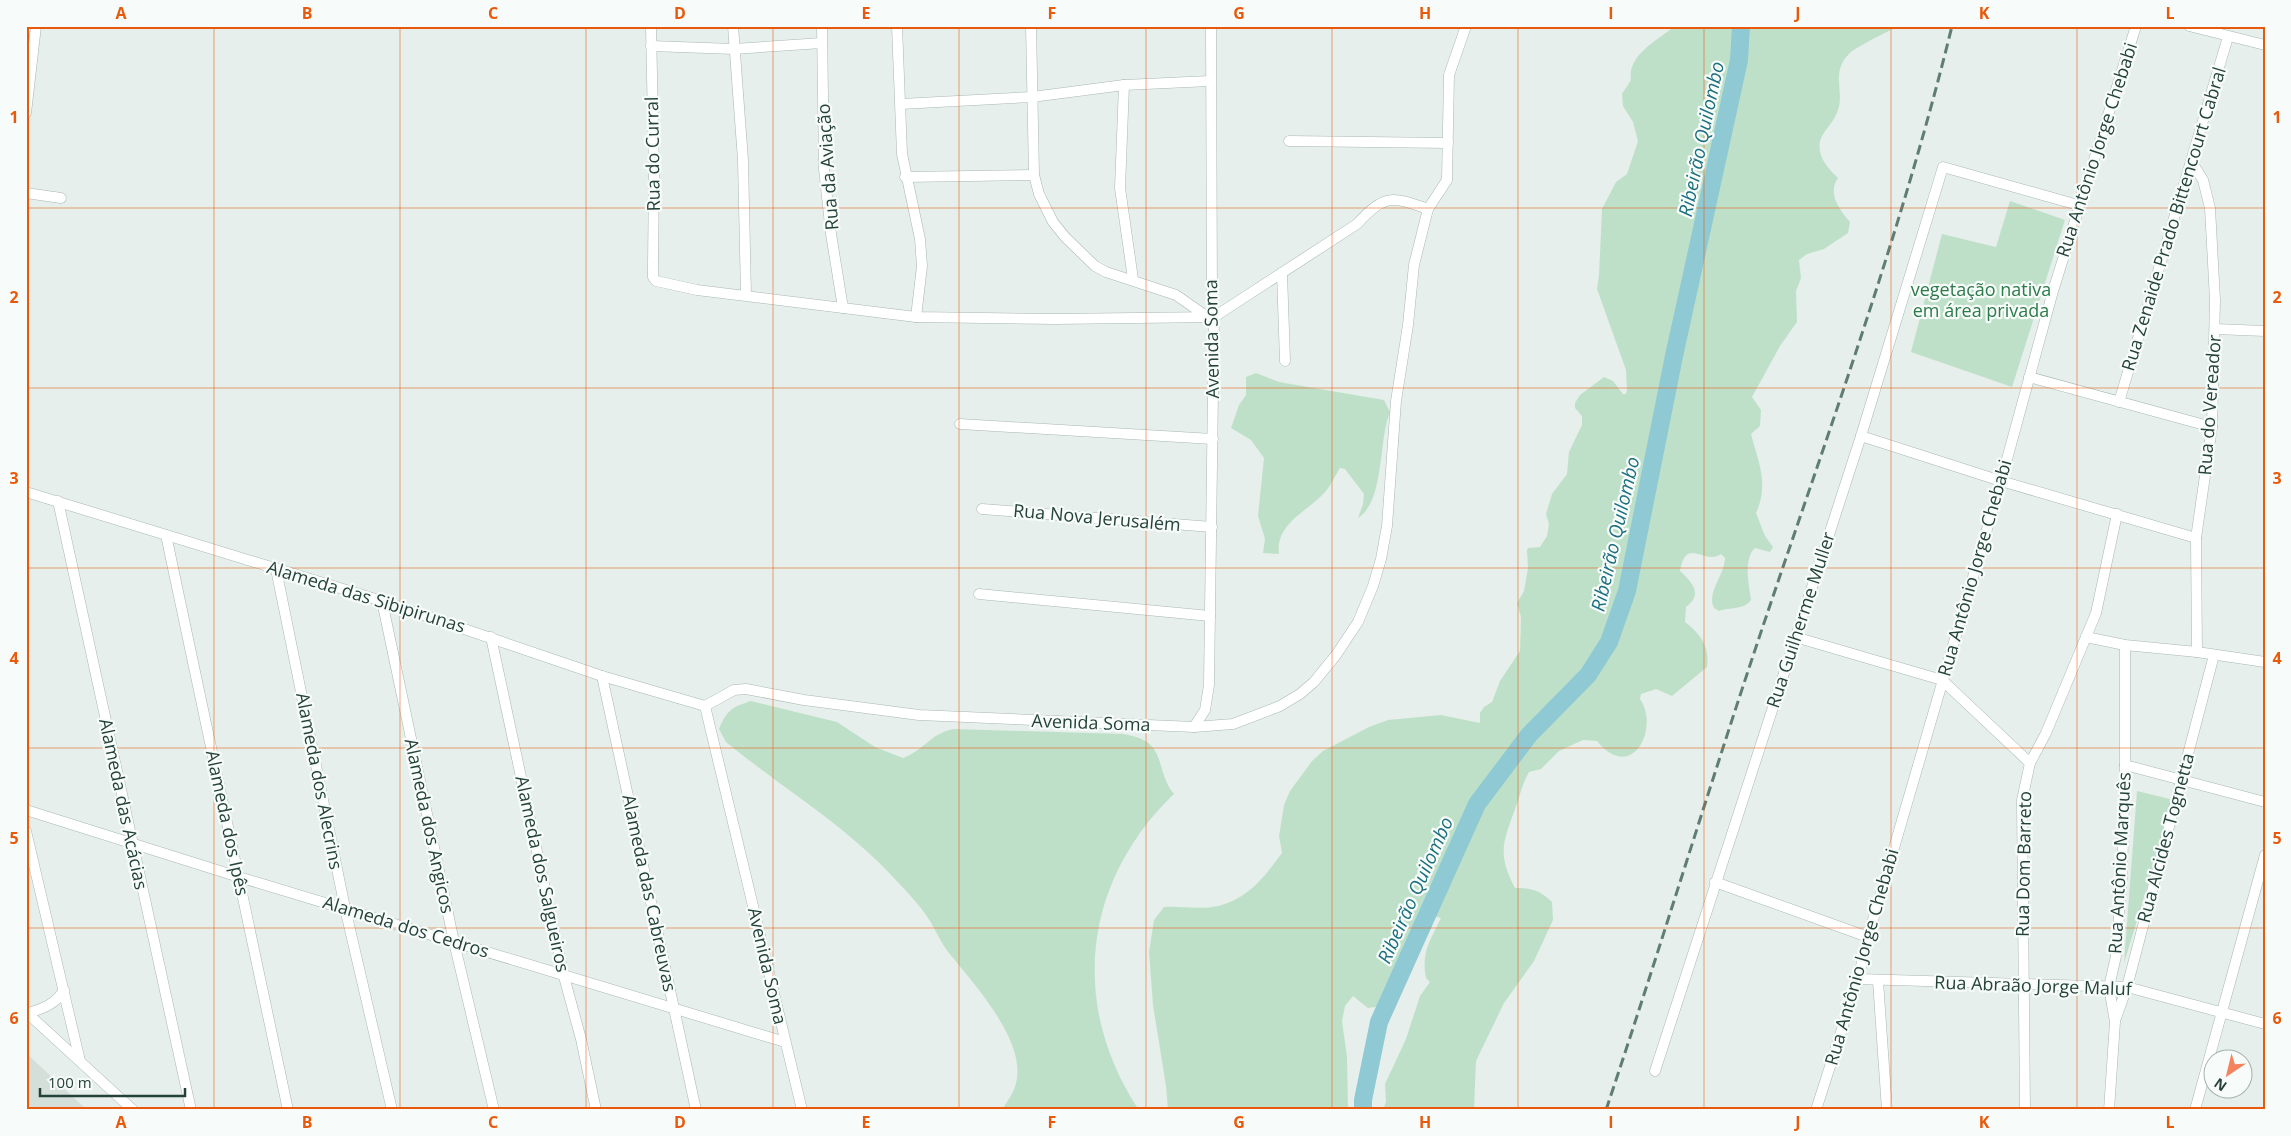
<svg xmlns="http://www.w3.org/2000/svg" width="2291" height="1136" font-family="'Open Sans',sans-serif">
<rect width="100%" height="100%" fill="#e6efeb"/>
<polygon fill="#d4dfda" points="26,1053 87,1110 26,1110"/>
<g fill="#bfe0c8">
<path d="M 1675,26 L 1899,26 C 1889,31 1855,47 1849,54 C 1829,74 1847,94 1836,115 C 1832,124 1823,131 1820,141 C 1817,157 1828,168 1838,178 C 1827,194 1840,210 1850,222 L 1848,233 L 1824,249 L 1807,254 L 1799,260 L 1801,278 L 1796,291 L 1797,322 L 1780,346 L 1752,397 L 1761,410 L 1760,426 L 1751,434 C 1759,464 1769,484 1756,513 L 1765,536 L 1773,547 L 1770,552 L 1755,548 C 1743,559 1749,585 1751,600 C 1744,610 1730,607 1719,611 L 1714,608 C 1706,592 1725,575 1725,558 L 1721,554 C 1705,566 1686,535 1680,571 C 1693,583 1703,594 1686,607 L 1685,622 C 1701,634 1710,648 1707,667 L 1672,696 L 1656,689 L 1641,694 L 1640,699 C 1660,728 1632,784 1597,741 L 1583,740 L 1559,751 L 1541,769 L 1529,772 C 1522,784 1520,796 1515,809 C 1503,843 1497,853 1515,888 C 1531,888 1540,890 1552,902 L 1553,920 L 1534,961 L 1504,1003 L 1476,1061 L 1474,1110 L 1383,1110 L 1386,1102 L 1385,1084 L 1406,1039 L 1420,996 L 1430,982 L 1426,978 C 1421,952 1430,941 1441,918 L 1423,913 L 1413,926 L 1400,974 L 1389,1005 L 1368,1008 L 1353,996 L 1345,1006 L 1342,1021 L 1347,1057 L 1348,1110 L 1168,1110 L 1166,1086 L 1153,1005 L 1149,952 L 1154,920 L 1164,907 C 1181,906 1202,910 1218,906 C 1249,898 1264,877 1282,853 L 1279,836 L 1284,805 L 1290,791 L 1312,761 L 1323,751 L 1369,727 L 1388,720 L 1441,715 L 1480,723 L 1480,713 L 1484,707 L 1492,702 L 1500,681 L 1520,651 L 1521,617 L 1517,603 L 1524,591 L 1528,568 L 1527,550 L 1528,548 L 1540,547 L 1547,536 L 1549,524 L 1546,514 L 1552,494 L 1567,474 L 1569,452 L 1582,425 L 1582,416 L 1575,408 L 1575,403 L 1580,395 L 1604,377 L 1613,381 L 1623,394 L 1626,394 L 1627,390 L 1626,370 L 1597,289 L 1599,275 L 1602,209 L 1616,182 L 1627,174 L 1638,141 L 1633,122 L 1623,106 L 1622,94 L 1631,80 C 1627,55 1658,40 1675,26 Z"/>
<polygon points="2010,201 2065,220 2012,387 1911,352 1942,234 1996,247"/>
<path d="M 1256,373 L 1279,382 L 1384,400 L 1390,412 C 1378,441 1385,501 1358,518 L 1363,504 L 1364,494 L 1345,469 L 1340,468 C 1335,476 1331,485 1326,491 C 1309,511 1275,523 1279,554 L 1263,553 L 1265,539 L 1258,516 L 1264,458 L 1251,440 L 1231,428 L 1239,405 L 1246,395 L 1246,377 Z"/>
<path d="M 751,701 L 837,722 L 875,747 L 903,758 C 926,749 928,735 953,729 L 1122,734 C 1170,740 1153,769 1174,794 C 1084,880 1069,1002 1137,1107 L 1135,1110 L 1002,1110 C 1007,1101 1014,1093 1016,1083 C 1027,1041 973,983 949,953 C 941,943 936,931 930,921 C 920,905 906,891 893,877 C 844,824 782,788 726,742 L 719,729 C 727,710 732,707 751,701 Z"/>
<polygon points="2137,791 2174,800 2124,963"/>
</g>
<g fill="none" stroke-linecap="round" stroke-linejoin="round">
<polyline stroke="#8ec9d4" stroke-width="18" points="1363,1110 1363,1100 1379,1022 1477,804 1529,735 1588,675 1609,642 1627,591 1674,356 1739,60 1741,26"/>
<defs>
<g id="minor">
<path d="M 651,26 L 654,175 L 653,265 L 653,277 L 656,281 L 697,290 L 916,317 L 1055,319 L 1214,317 L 1357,224 C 1385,194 1391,196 1428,209"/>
<polyline points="733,26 743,160 746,295"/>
<polyline points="822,26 824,169 831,234 843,308"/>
<polyline points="897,26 902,154 920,239 922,266 916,317"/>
<polyline points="1031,26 1034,175 1039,194 1053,222 1065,237 1095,266 1106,272 1176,295 1206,316"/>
<polyline points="2189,26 2265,45"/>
<polyline points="651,46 734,49 822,43"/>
<polyline points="1124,85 1120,188 1133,279"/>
<polyline points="901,104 1032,97 1124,85 1210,81"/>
<polyline points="26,113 36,26"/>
<polyline points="1289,141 1448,143"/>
<polyline points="2191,161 2203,180 2210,208 2215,300 2212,427 2196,538 2197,652"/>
<polyline points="905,177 1034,175"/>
<polyline points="26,193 61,198"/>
<polyline points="1282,273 1285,361"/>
<polyline points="2215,329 2265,331"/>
<polyline points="2029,377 2212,427"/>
<polyline points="2119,402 2228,37"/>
<polyline points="960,424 1213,439"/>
<polyline points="1861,436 2001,481 2196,538"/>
<polyline points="26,492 382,601 602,676 705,706"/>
<polyline points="58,501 191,1110"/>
<polyline points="982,509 1212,527"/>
<polyline points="166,535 288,1110"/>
<polyline points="276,569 345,908 392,1110"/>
<polyline points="979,594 1210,616"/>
<polyline points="382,601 454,942 494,1110"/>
<polyline points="491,637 563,973 581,1039 596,1110"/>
<polyline points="1795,637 1942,680 2030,763"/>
<polyline points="2086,637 2125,645 2197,652 2265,662"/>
<polyline points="602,676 696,1110"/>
<polyline points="705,706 734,690 746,689 804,700 919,715 1194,727 1233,724 1280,706 1300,694 1314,682 1336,655 1358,622 1373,586 1381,559 1387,526 1396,401 1408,325 1414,265 1428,209 1447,180 1449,75 1466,26"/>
<polyline points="705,706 802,1110"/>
<polyline points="1194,727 1205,710 1209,685 1214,317 1212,302 1211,26"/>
<polyline points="2125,765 2265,802"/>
<polyline points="26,810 239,877 785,1042"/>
<polyline points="26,831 80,1061"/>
<polyline points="1715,882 1868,937"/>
<polyline points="1858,979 2127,987 2265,1024"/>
<polyline points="1878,981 1887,1110"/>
<polyline points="26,1012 133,1110"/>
<path d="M 28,1013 C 42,1009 56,1004 64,990"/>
<polyline points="2116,1018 2127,987 2214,655"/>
<polyline points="1655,1071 1861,436 1943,167 2078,205"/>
<polyline points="1816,1110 1858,979 1868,937 2001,481 2053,291 2136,26"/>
<polyline points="2025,1110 2022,800 2030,763 2046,733 2096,613 2117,514"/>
<polyline points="2109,1110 2115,1022 2109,987 2116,956 2122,876 2125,765 2125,645"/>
<polyline points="2195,1110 2265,855"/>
</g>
</defs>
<use href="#minor" stroke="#a8b8b2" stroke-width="11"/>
<use href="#minor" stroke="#fff" stroke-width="10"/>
<path stroke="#5f7d75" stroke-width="3" stroke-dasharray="10 5" stroke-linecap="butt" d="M 1606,1110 C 1660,949 1709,787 1763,626 C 1830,427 1902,230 1952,26"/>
</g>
<path fill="none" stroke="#e8590c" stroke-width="1" stroke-opacity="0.55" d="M 214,26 L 214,1110M 400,26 L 400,1110M 586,26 L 586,1110M 773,26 L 773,1110M 959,26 L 959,1110M 1146,26 L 1146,1110M 1332,26 L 1332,1110M 1518,26 L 1518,1110M 1704,26 L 1704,1110M 1891,26 L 1891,1110M 2077,26 L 2077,1110M 26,208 L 2265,208M 26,388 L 2265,388M 26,568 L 2265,568M 26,748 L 2265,748M 26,928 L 2265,928"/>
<g text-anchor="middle" stroke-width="4.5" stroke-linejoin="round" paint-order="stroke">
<g font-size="18" fill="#24423a" stroke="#f7fbf9">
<text transform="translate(2097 150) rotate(-72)" y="6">Rua Antônio Jorge Chebabi</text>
<text transform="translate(653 154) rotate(-91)" y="6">Rua do Curral</text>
<text transform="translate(828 167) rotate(-94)" y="6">Rua da Aviação</text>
<text transform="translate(2174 219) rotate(-73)" y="6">Rua Zenaide Prado Bittencourt Cabral</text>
<text transform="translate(1212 339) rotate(-91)" y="6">Avenida Soma</text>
<text transform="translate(2210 405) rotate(-86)" y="6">Rua do Vereador</text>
<text transform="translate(1097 518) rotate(5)" y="6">Rua Nova Jerusalém</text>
<text transform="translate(1975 568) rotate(-74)" y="6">Rua Antônio Jorge Chebabi</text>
<text transform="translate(366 597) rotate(17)" y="6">Alameda das Sibipirunas</text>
<text transform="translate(1801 620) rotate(-72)" y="6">Rua Guilherme Muller</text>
<text transform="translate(1091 723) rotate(2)" y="6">Avenida Soma</text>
<text transform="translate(319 781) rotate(79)" y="6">Alameda dos Alecrins</text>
<text transform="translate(123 804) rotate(78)" y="6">Alameda das Acácias</text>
<text transform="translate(227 823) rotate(78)" y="6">Alameda dos Ipês</text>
<text transform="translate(429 826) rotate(78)" y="6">Alameda dos Angicos</text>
<text transform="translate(2166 838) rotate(-75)" y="6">Rua Alcides Tognetta</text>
<text transform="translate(2120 863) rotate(-87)" y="6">Rua Antônio Marquês</text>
<text transform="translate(2024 864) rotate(-89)" y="6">Rua Dom Barreto</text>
<text transform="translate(542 874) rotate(78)" y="6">Alameda dos Salgueiros</text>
<text transform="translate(649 893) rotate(78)" y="6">Alameda das Cabreuvas</text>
<text transform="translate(406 927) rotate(17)" y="6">Alameda dos Cedros</text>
<text transform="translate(1862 957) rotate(-74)" y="6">Rua Antônio Jorge Chebabi</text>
<text transform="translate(767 966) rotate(77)" y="6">Avenida Soma</text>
<text transform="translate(2033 986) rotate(2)" y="6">Rua Abraão Jorge Maluf</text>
</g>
<g font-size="18" fill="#2d7a4b" stroke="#f7fbf9">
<text x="1981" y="296">vegetação nativa<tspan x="1981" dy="21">em área privada</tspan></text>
</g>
<g font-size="19" font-style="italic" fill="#1c6f80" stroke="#f7fbf9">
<text transform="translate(1701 139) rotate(-78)" y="7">Ribeirão Quilombo</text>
<text transform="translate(1615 534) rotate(-77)" y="7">Ribeirão Quilombo</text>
<text transform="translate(1415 890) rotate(-66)" y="7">Ribeirão Quilombo</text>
</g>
</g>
<rect width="2291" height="1136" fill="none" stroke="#f7fbf9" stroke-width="55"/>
<g transform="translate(2228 1074) rotate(215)"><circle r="24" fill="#f7fbf9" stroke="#a3b1ad"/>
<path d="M0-4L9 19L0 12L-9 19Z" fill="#f4845f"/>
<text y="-8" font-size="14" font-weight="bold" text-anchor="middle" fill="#24423a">N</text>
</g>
<path d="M40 1088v8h145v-8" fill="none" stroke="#24423a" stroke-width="2.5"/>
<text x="48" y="1088" font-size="15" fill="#24423a" stroke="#f7fbf9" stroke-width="4" paint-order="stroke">100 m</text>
<rect x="28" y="28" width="2236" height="1080" fill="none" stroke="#e8590c" stroke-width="2"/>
<g font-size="16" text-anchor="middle" font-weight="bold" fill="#e8590c">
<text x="121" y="19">A</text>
<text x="307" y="19">B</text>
<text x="493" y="19">C</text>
<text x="680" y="19">D</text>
<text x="866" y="19">E</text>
<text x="1052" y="19">F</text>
<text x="1239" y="19">G</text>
<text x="1425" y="19">H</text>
<text x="1611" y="19">I</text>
<text x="1798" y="19">J</text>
<text x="1984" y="19">K</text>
<text x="2170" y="19">L</text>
<text x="14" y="123">1</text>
<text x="2277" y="123">1</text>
<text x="14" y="303">2</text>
<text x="2277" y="303">2</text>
<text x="14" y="484">3</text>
<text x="2277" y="484">3</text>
<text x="14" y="664">4</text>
<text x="2277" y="664">4</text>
<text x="14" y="844">5</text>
<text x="2277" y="844">5</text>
<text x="14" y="1024">6</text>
<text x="2277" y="1024">6</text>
<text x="121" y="1128">A</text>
<text x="307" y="1128">B</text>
<text x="493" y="1128">C</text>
<text x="680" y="1128">D</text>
<text x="866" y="1128">E</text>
<text x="1052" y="1128">F</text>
<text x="1239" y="1128">G</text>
<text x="1425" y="1128">H</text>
<text x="1611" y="1128">I</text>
<text x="1798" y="1128">J</text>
<text x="1984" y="1128">K</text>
<text x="2170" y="1128">L</text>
</g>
</svg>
